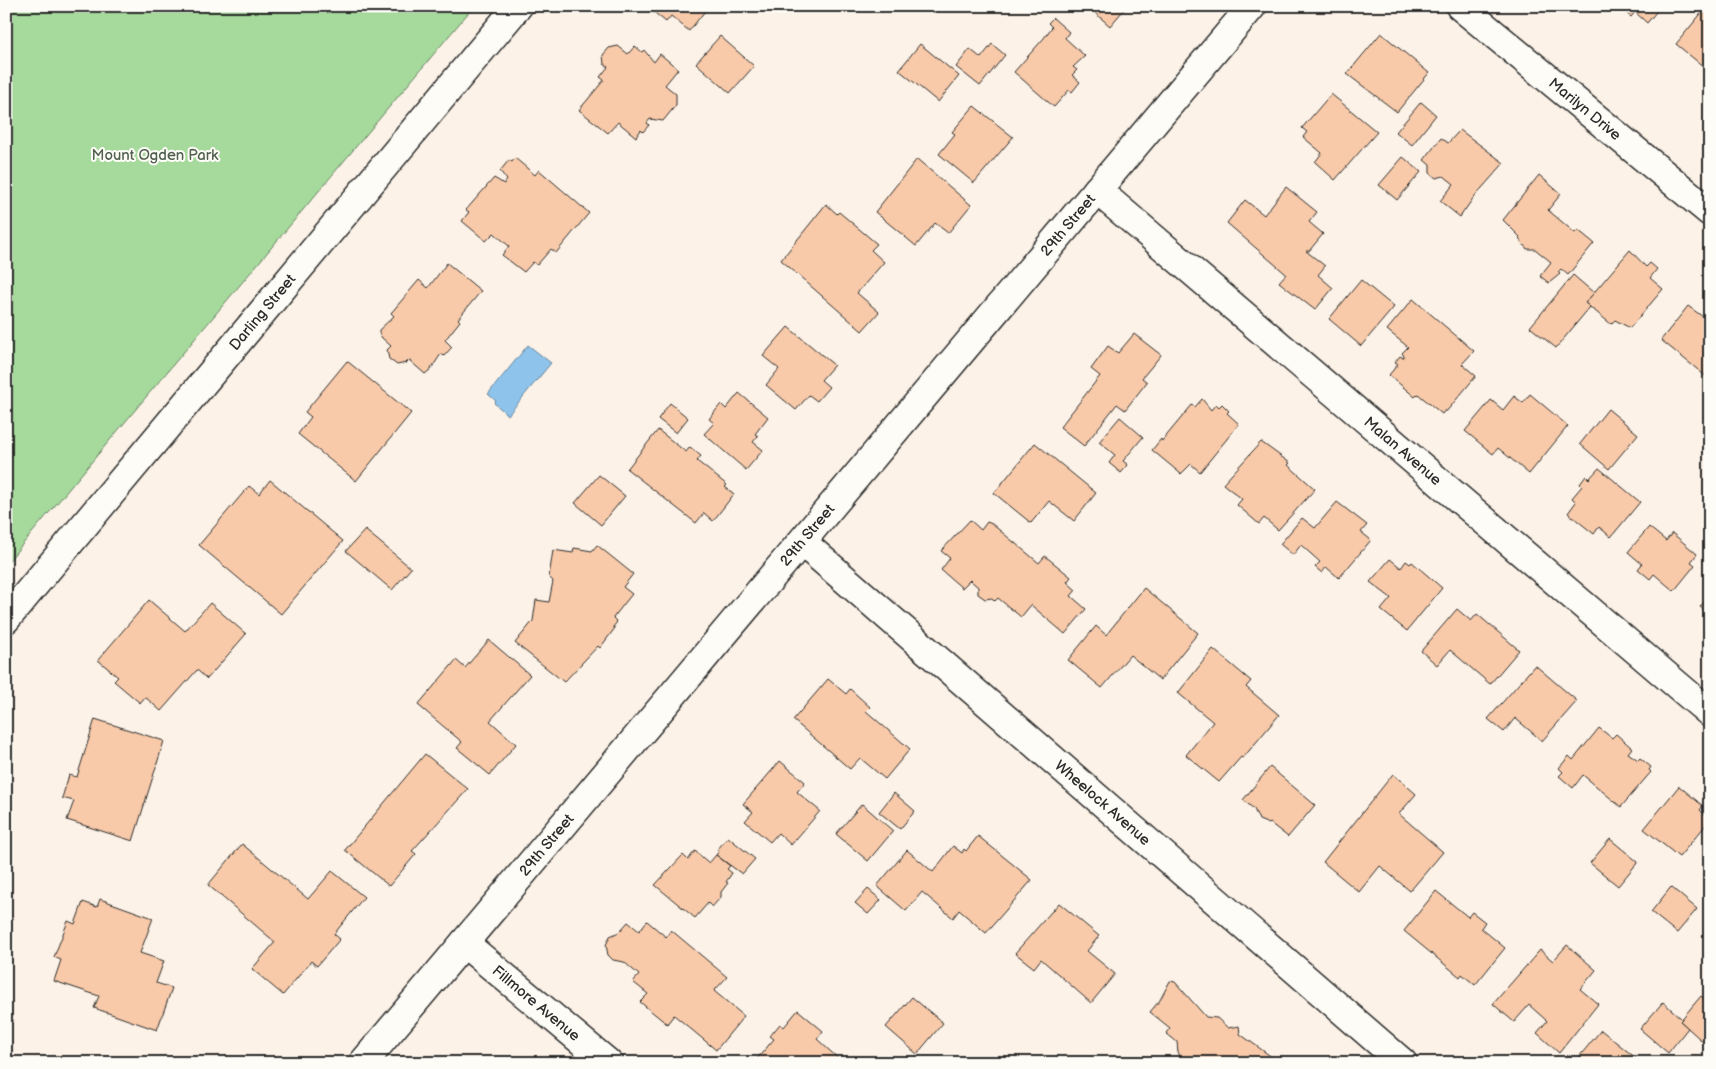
<svg xmlns="http://www.w3.org/2000/svg" width="1716" height="1069" font-family="'Balsamiq Sans',sans-serif">
<rect width="100%" height="100%" fill="#fcf2e7"/>
<filter id="ink" filterUnits="userSpaceOnUse"><feTurbulence type="fractalNoise" baseFrequency=".02" numOctaves="2"/><feDisplacementMap in="SourceGraphic" scale="10" xChannelSelector="R" yChannelSelector="G"/><feConvolveMatrix kernelMatrix="1 2 1 2 8 2 1 2 1" color-interpolation-filters="sRGB"/></filter>
<g filter="url(#ink)">
<polygon fill="#a5da9c" stroke="#688264" points="6,6 474,6 6,564"/>
<polygon fill="#8ec3eb" stroke="#66869e" points="528,345 551,363 508,415 494,403 496,401 488,394"/>
<g fill="#f9caa9" stroke="#2b2b2b">
<polygon points="652,6 709,6 689,31 671,16 666,22 650,9"/>
<polygon points="1097,6 1127,6 1110,26 1095,13 1100,8"/>
<polygon points="1661,6 1647,23 1635,12 1631,17 1619,7"/>
<polygon points="1704,10 1710,16 1710,72 1676,44"/>
<polygon points="1053,18 1069,32 1065,38 1085,56 1073,67 1077,70 1072,75 1080,82 1072,92 1069,90 1054,107 1014,72 1044,38 1052,27 1048,23"/>
<polygon points="1381,33 1429,73 1397,112 1347,74"/>
<polygon points="720,36 754,66 730,93 696,63"/>
<polygon points="920,44 959,76 938,102 899,70"/>
<polygon points="992,44 1005,55 980,86 956,67 970,49 981,58"/>
<polygon points="618,46 628,54 635,46 642,52 644,50 654,62 660,54 678,69 665,85 676,94 676,105 663,121 650,119 647,123 649,125 643,132 641,130 636,137 618,122 608,133 579,110 604,80 600,77 608,67 604,64 603,55 609,48"/>
<polygon points="1331,94 1377,132 1335,180 1315,162 1322,153 1303,137 1307,132 1302,128"/>
<polygon points="1421,102 1436,115 1412,145 1396,132"/>
<polygon points="974,106 1013,137 974,183 939,154 955,134 952,132"/>
<polygon points="1460,130 1504,163 1474,197 1460,217 1440,201 1454,184 1444,176 1436,178 1430,173 1430,165 1424,160 1441,138 1448,143"/>
<polygon points="1403,157 1421,172 1397,200 1379,185"/>
<polygon points="515,158 535,175 539,170 589,213 556,253 551,249 537,265 533,262 524,272 502,255 509,246 494,233 486,241 462,221 469,212 466,210 494,178 504,184 507,180 500,171 509,160 512,162"/>
<polygon points="917,159 971,205 948,233 935,223 916,246 875,212"/>
<polygon points="1539,175 1561,194 1548,210 1575,233 1578,230 1594,243 1568,275 1561,269 1558,272 1560,274 1549,283 1540,276 1551,262 1535,249 1527,249 1519,239 1520,237 1503,220"/>
<polygon points="1286,187 1317,212 1309,222 1323,234 1309,251 1306,251 1325,266 1318,275 1333,288 1315,310 1279,282 1286,274 1227,223 1245,200 1264,215"/>
<polygon points="826,204 837,214 839,212 877,244 871,250 884,262 857,293 879,312 862,331 781,260"/>
<polygon points="1630,250 1646,267 1650,263 1657,269 1650,278 1663,289 1630,328 1615,320 1611,324 1585,303"/>
<polygon points="447,263 481,291 458,319 460,321 445,340 452,347 444,356 441,354 431,369 425,374 409,360 406,363 397,365 389,359 387,350 391,346 382,338 379,333 379,330 394,316 391,313 419,280 428,288"/>
<polygon points="1573,275 1594,293 1585,303 1590,307 1556,348 1530,327"/>
<polygon points="1361,280 1394,307 1361,346 1329,319"/>
<polygon points="1413,299 1474,351 1462,364 1476,376 1446,412 1445,410 1442,414 1418,394 1415,397 1389,375 1398,364 1395,362 1400,356 1403,358 1404,356 1402,353 1408,347 1387,330"/>
<polygon points="1688,306 1710,322 1708,378 1661,340"/>
<polygon points="788,327 834,365 821,380 829,387 817,401 809,395 796,410 766,385 779,369 763,356"/>
<polygon points="1134,334 1161,355 1142,378 1147,382 1125,410 1117,404 1084,446 1060,427 1100,376 1091,369 1108,346 1118,353"/>
<polygon points="347,361 411,413 356,481 298,434 311,417 305,412"/>
<polygon points="739,393 768,417 755,434 758,436 753,442 763,450 746,470 704,434 714,423 709,419 721,404 726,409"/>
<polygon points="1530,394 1568,426 1529,474 1498,448 1493,454 1465,431 1491,400 1503,410 1514,396 1523,403"/>
<polygon points="1202,399 1211,410 1216,404 1219,407 1222,404 1229,411 1227,413 1239,424 1200,472 1191,464 1181,474 1152,450 1161,439 1162,441 1192,405 1195,407"/>
<polygon points="670,403 688,418 676,433 658,419"/>
<polygon points="1608,409 1638,434 1609,469 1580,444"/>
<polygon points="1120,417 1143,437 1123,461 1128,465 1121,473 1109,463 1115,455 1099,442"/>
<polygon points="658,430 686,452 690,447 701,456 697,461 727,485 725,487 734,494 713,521 704,513 696,523 627,469"/>
<polygon points="1261,442 1290,463 1288,465 1315,489 1278,530 1264,518 1259,524 1237,505 1242,499 1223,484"/>
<polygon points="1035,443 1096,493 1074,521 1049,501 1031,523 994,493"/>
<polygon points="1599,468 1640,502 1611,537 1599,527 1594,534 1568,513 1576,502 1572,498 1582,486 1580,484 1586,476 1589,479"/>
<polygon points="599,475 625,496 601,525 575,503"/>
<polygon points="270,480 343,541 281,614 199,545 249,486 259,494"/>
<polygon points="1337,502 1367,525 1361,532 1371,540 1339,578 1326,567 1322,573 1315,567 1320,562 1301,545 1293,555 1280,544 1302,518 1315,528"/>
<polygon points="970,520 981,530 987,522 992,524 1039,563 1045,556 1071,577 1067,582 1076,590 1071,596 1086,609 1065,634 1031,605 1021,617 998,598 995,601 992,598 985,599 978,594 978,587 970,580 962,588 941,570 950,558 941,551"/>
<polygon points="1649,527 1666,541 1672,533 1697,554 1691,562 1695,565 1674,591 1654,574 1650,579 1638,569 1642,564 1628,552"/>
<polygon points="365,530 411,568 392,590 346,551"/>
<polygon points="597,545 633,574 623,587 632,594 613,618 617,622 613,627 615,628 600,648 598,646 564,682 515,643 533,621 536,600 549,602 553,581 549,577 553,550 573,553 574,548 592,551"/>
<polygon points="1390,559 1401,568 1406,561 1410,564 1412,562 1442,588 1407,631 1381,610 1391,598 1370,582"/>
<polygon points="1144,588 1198,633 1160,680 1130,655 1102,688 1068,660 1096,626 1106,635"/>
<polygon points="1710,595 1710,615 1700,607"/>
<polygon points="149,600 185,631 210,603 246,634 207,679 197,670 161,711 145,697 140,703 114,681 118,677 98,660"/>
<polygon points="1457,609 1471,621 1477,614 1519,650 1490,684 1450,650 1437,665 1421,651"/>
<polygon points="489,640 530,675 490,721 516,744 490,775 457,748 462,742 418,705 456,660 465,668"/>
<polygon points="1213,649 1251,681 1246,687 1279,715 1243,758 1241,757 1219,782 1186,755 1213,722 1178,693"/>
<polygon points="1535,665 1577,701 1542,741 1515,718 1504,732 1488,719"/>
<polygon points="828,679 846,694 850,689 870,707 866,711 910,749 885,779 860,758 850,769 793,720"/>
<polygon points="95,719 164,741 133,841 67,820 74,801 62,798 69,775 77,777"/>
<polygon points="1599,728 1612,738 1616,734 1632,748 1628,753 1638,760 1640,758 1651,767 1649,770 1651,772 1621,807 1583,775 1573,788 1559,776 1563,772 1559,768 1569,756 1573,760"/>
<polygon points="425,754 468,789 412,851 416,854 389,886 345,850"/>
<polygon points="780,761 805,782 797,792 820,811 791,845 778,833 770,842 745,821 753,812 743,804"/>
<polygon points="1270,767 1315,805 1288,837 1270,823 1269,824 1259,820 1254,809 1243,800"/>
<polygon points="1393,774 1416,794 1399,814 1443,852 1410,891 1380,866 1359,892 1323,862"/>
<polygon points="1679,786 1703,806 1700,810 1710,820 1679,857 1644,829"/>
<polygon points="894,793 915,811 900,829 879,812"/>
<polygon points="862,804 893,831 868,861 836,834"/>
<polygon points="978,836 1032,880 986,933 959,910 953,918 922,892 906,911 877,886 907,850 933,872 953,846 962,853 964,849 966,851"/>
<polygon points="728,837 755,859 742,874 716,855 719,851 717,850"/>
<polygon points="1610,839 1638,862 1618,886 1590,863"/>
<polygon points="242,844 308,899 332,871 364,897 334,934 340,939 317,966 311,961 283,995 252,969 275,942 208,885"/>
<polygon points="695,851 709,863 716,855 730,866 727,869 732,873 726,882 728,883 721,892 721,897 712,907 708,903 695,918 655,885 683,855 688,860"/>
<polygon points="1671,887 1697,909 1677,933 1651,912"/>
<polygon points="868,889 881,900 868,914 855,903"/>
<polygon points="1436,891 1468,917 1472,912 1485,922 1481,928 1505,948 1475,985 1462,974 1460,977 1404,931"/>
<polygon points="100,899 153,918 140,953 164,961 156,983 172,988 157,1030 94,1008 99,996 54,981 61,960 54,957 68,921 75,924 83,902 97,907"/>
<polygon points="1059,903 1099,936 1087,951 1115,974 1091,1003 1041,959 1034,968 1015,953"/>
<polygon points="647,921 666,937 671,930 727,977 714,991 744,1016 716,1050 674,1015 667,1024 640,1002 648,994 633,982 639,975 624,962 613,960 608,955 606,945 610,936 619,932 628,922 639,931"/>
<polygon points="1567,945 1596,970 1580,989 1598,1004 1559,1053 1537,1033 1547,1021 1529,1005 1514,1022 1493,1004 1540,950 1553,961"/>
<polygon points="1170,981 1175,982 1206,1017 1217,1018 1228,1028 1239,1026 1240,1034 1280,1063 1183,1063 1178,1052 1177,1042 1166,1033 1170,1028 1150,1012 1160,1000"/>
<polygon points="1701,996 1710,1003 1710,1048 1680,1021"/>
<polygon points="912,997 943,1023 917,1054 886,1027"/>
<polygon points="1663,1002 1682,1019 1680,1021 1688,1028 1668,1053 1640,1029"/>
<polygon points="798,1010 823,1031 817,1039 843,1063 759,1063 756,1060 774,1039 770,1036 780,1024 784,1027"/>
<polygon points="1601,1030 1642,1063 1574,1063"/>
</g>
<g fill="none" stroke-linecap="round" stroke-linejoin="round">
<defs>
<g id="minor">
<path id="s1" d="M 1460,6 L 1710,212"/>
<path id="s2" d="M 1097,190 L 1710,713"/>
<path id="s3" d="M 802,542 L 1403,1063"/>
<path id="s4" d="M 6,619 L 518,6"/>
<path id="s5" d="M 464,943 L 608,1063"/>
<path id="s6" d="M 363,1063 L 1252,6"/>
</g>
</defs>
<use href="#minor" stroke="#2b2b2b" stroke-width="31"/>
<use href="#minor" stroke="#fdfcf7" stroke-width="28"/>
</g>
</g>
<g text-anchor="middle" stroke-width="4" stroke-linejoin="round" paint-order="stroke">
<g font-size="15" fill="#2b2b2b" stroke="#fdfcf7">
<text dy="5" stroke="none"><textPath href="#s1" startOffset="162">Marilyn Drive</textPath></text>
<text dy="5" stroke="none"><textPath href="#s6" startOffset="1095">29th Street</textPath></text>
<text dy="5" stroke="none"><textPath href="#s4" startOffset="400">Darling Street</textPath></text>
<text dy="5" stroke="none"><textPath href="#s2" startOffset="402">Malan Avenue</textPath></text>
<text dy="5" stroke="none"><textPath href="#s6" startOffset="690">29th Street</textPath></text>
<text dy="5" stroke="none"><textPath href="#s3" startOffset="398">Wheelock Avenue</textPath></text>
<text dy="5" stroke="none"><textPath href="#s6" startOffset="285">29th Street</textPath></text>
<text dy="5" stroke="none"><textPath href="#s5" startOffset="94">Fillmore Avenue</textPath></text>
</g>
<g font-size="15" fill="#50604d" stroke="#fdfcf7">
<text x="155" y="160">Mount Ogden Park</text>
</g>
</g>
<rect width="1716" height="1069" fill="none" stroke="#fdfcf7" stroke-width="25"/>
<rect x="12" y="12" width="1691" height="1044" fill="none" stroke="#2b2b2b" stroke-width="2" filter="url(#ink)"/>
</svg>
